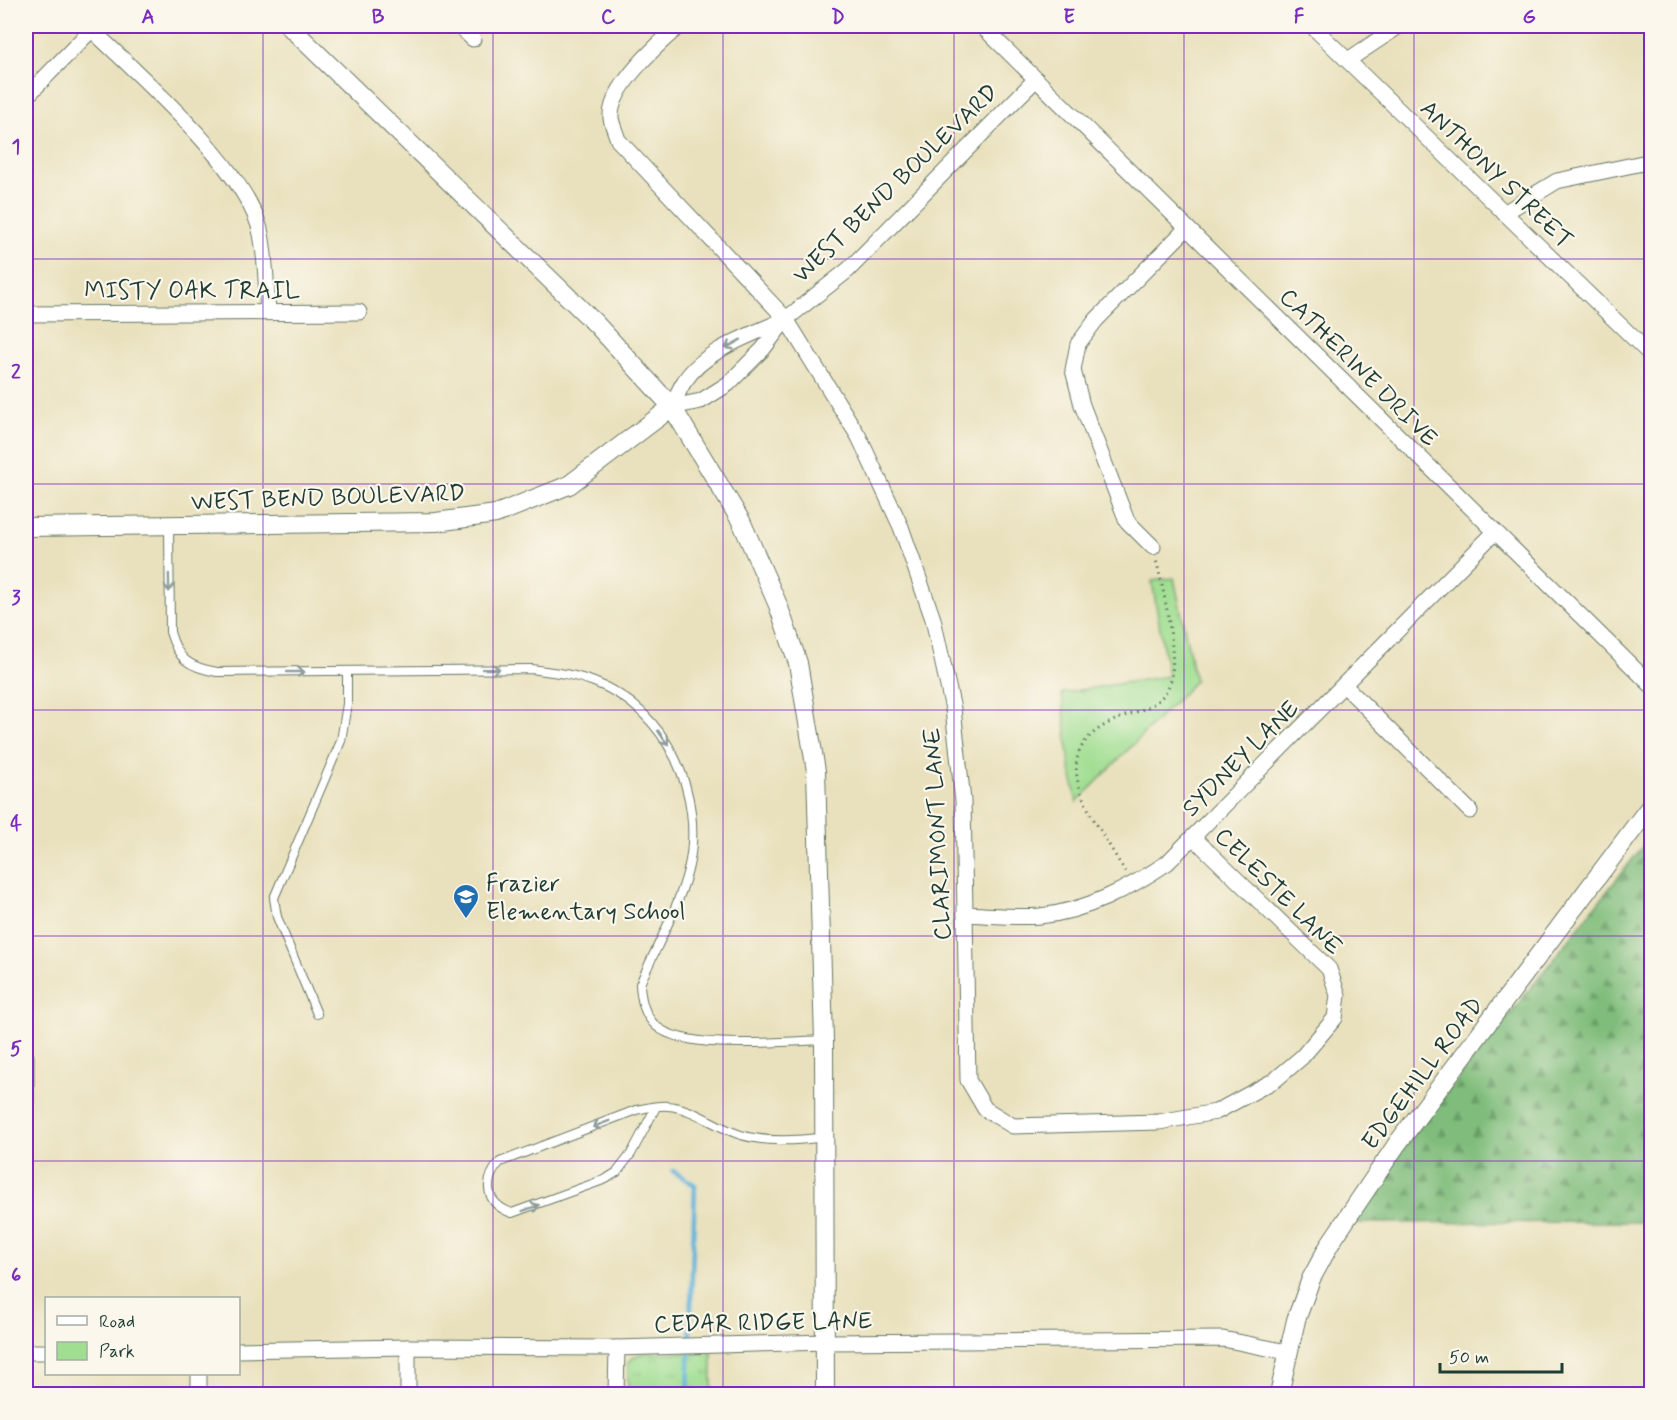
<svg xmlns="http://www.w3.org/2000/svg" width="1677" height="1420" font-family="Mynerve,sans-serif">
<defs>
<pattern id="grass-tufts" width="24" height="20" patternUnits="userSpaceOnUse" patternTransform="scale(1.5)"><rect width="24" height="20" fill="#a0de92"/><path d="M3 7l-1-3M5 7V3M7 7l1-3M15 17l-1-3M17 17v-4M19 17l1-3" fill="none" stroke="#89bf7e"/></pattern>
<pattern id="forest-firs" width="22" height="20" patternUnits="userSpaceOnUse" patternTransform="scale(1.5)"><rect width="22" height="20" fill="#80bd7c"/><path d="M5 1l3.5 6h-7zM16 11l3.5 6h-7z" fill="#689b66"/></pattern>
</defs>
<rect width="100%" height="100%" fill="#fbf7ec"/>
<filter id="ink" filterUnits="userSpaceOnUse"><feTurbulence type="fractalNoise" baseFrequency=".0167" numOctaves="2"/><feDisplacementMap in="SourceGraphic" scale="12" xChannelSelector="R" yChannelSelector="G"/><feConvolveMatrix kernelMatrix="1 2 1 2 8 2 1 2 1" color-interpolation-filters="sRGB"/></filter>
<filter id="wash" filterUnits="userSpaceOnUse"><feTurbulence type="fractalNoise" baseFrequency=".008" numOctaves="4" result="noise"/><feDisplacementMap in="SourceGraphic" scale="24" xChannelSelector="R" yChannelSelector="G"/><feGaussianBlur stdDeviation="1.35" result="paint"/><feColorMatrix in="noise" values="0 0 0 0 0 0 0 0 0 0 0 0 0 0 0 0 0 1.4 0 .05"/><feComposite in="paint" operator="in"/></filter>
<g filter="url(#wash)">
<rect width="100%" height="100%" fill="#e9e1bd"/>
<polygon fill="url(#grass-tufts)" stroke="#608e63" stroke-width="1.5" points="645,1353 712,1353 712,1394 628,1394 628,1363 635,1356"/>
<polygon fill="url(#forest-firs)" stroke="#507d58" stroke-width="1.5" points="1651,836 1651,1222 1344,1223"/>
<polygon fill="#a0de92" stroke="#608e63" stroke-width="1.5" points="1174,578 1195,681 1077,802 1070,767 1062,693 1168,676 1152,581"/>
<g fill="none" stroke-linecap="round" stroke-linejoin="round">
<polyline stroke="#60b4dc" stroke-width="4.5" points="673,1171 695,1185 688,1394"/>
</g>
</g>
<g filter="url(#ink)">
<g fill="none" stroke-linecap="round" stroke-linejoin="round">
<defs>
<g id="service">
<path d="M 169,526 L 170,632 C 178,660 189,667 217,672 L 531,669 C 552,672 573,674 594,682 C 667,709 706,796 688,870 C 678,909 656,947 640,984 C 641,1000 644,1015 656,1026 C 686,1052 784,1041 824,1040"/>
<polyline points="317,1014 277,917 274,898 341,741 347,704 347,672"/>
<path d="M 656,1107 L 631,1154 L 617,1172 L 606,1179 L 512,1213 C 486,1204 482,1182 500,1162 L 636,1110 C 646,1108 658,1105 668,1106 C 694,1108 717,1128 741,1135 C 768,1143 797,1141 824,1137"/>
</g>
<g id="minor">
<path d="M 88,26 C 136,73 249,170 261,234 C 266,259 266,286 268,312"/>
<polyline points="459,26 473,39"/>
<path d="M 679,26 C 658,44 609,88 611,118 C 612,125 616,133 618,140 L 786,319 L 859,437 L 901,527 L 933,619 L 953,709 L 963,801 L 968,1080 L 985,1109 L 1013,1126 L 1159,1122 L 1216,1112 L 1275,1080 L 1302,1057 L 1335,1018 L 1338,995 L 1329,969 L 1193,837"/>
<polyline points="982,26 1652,686"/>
<polyline points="1312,26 1652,356"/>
<polyline points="1348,60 1399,26"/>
<polyline points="27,96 95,26"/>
<polyline points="1504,213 1557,181 1652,161"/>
<polyline points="26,314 359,312"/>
<polyline points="672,407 701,401 728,384 763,349 786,319 848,270 1036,79"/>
<path d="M 672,407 C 676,399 679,389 684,382 C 704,350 751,335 784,320"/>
<polyline points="1153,547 1127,521 1082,405 1073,370 1078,344 1096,320 1187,228"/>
<polyline points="1344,685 1470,811"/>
<path d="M 965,914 C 990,915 1016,918 1040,916 C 1087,911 1128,889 1167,863 L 1495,532"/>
<polyline points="26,1057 26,1108"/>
<polyline points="238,1350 408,1347 617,1348 826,1342 1223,1339 1287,1352"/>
<polyline points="26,1352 46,1352"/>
<polyline points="199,1394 199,1374"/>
<polyline points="408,1394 408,1347"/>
<polyline points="616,1394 617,1348"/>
</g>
<g id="tertiary">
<polyline points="289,26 596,324 672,407 741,521 778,605 798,663 816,771 824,1040 825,1394"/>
<polyline points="26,527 436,522 496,514 569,485 672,407"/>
<polyline points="1279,1394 1296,1320 1311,1279 1331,1242 1397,1144 1652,804"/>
</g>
</defs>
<use href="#service" stroke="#667664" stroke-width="10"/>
<use href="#minor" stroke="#667664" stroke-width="17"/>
<use href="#tertiary" stroke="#667664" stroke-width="20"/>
<path stroke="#667664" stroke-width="3" stroke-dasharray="1.5 4.5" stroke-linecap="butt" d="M 1125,872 C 1093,814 1032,748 1128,715 C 1147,708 1163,703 1170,683 C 1179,660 1163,586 1156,560"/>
<use href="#service" stroke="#fff" stroke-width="8"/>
<use href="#minor" stroke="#fff" stroke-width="15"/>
<use href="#tertiary" stroke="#fff" stroke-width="18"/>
</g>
<defs><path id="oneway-shaft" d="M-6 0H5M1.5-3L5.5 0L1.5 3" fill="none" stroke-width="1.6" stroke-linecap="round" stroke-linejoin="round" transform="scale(1.5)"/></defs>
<g stroke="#8f9e9a">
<use href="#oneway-shaft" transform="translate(733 344) rotate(151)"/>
<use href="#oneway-shaft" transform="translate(169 583) rotate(89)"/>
<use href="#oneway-shaft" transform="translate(491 669) rotate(-1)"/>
<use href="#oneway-shaft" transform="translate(296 672)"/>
<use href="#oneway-shaft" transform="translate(663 738) rotate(56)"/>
<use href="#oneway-shaft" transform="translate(601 1124) rotate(159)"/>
<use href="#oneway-shaft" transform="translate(531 1208) rotate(-20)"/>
</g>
</g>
<path fill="none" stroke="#7b2cbf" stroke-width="1.5" stroke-opacity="0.55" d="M 263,26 L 263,1394M 493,26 L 493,1394M 723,26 L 723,1394M 954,26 L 954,1394M 1184,26 L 1184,1394M 1414,26 L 1414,1394M 26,259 L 1652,259M 26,484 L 1652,484M 26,710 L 1652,710M 26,936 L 1652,936M 26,1161 L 1652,1161"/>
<defs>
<symbol id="school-pin" viewBox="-11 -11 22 30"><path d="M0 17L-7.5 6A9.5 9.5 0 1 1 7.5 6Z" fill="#1f6fb2" stroke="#fbf7ec"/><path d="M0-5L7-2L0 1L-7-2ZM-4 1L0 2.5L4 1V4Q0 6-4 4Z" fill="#fff"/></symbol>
</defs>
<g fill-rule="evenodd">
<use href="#school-pin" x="451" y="882" width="30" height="40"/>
</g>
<g text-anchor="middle" stroke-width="4.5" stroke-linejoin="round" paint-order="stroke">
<g font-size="24" fill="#1f3d34" stroke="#fbf7ec">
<text transform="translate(1497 174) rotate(44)" y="8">ANTHONY STREET</text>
<text transform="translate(895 183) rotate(-44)" y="8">WEST BEND BOULEVARD</text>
<text x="192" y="298">MISTY OAK TRAIL</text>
<text transform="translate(1359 367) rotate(45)" y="8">CATHERINE DRIVE</text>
<text transform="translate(328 497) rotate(-2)" y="8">WEST BEND BOULEVARD</text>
<text transform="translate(1240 758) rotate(-45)" y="8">SYDNEY LANE</text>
<text transform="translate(937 834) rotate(-93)" y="8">CLARIMONT LANE</text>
<text transform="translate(1279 891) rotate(45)" y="8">CELESTE LANE</text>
<text transform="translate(1422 1073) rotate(-53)" y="8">EDGEHILL ROAD</text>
<text transform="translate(763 1322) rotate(-1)" y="8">CEDAR RIDGE LANE</text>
</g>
<g font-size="24" fill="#1f3d34" stroke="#fbf7ec" text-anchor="start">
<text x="486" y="891">Frazier<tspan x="486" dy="28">Elementary School</tspan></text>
</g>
</g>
<rect width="1677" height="1420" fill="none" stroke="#fbf7ec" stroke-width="66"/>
<rect x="45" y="1297" width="195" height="78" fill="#fbf7ec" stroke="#a3ada2" stroke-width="1.5"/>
<rect x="57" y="1316" width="30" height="9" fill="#ffffff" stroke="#a3ada2" stroke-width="1.5"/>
<text x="99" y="1327" font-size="18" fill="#1f3d34">Road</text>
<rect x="57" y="1342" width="30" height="18" fill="#a0de92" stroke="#a3ada2" stroke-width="1.5"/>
<text x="99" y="1357" font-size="18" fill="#1f3d34">Park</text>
<path d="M1440 1363v9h122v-9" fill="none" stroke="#1f3d34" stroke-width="3"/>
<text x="1449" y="1363" font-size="18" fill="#1f3d34" stroke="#fbf7ec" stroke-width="4.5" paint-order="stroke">50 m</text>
<rect x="33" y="33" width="1611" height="1354" fill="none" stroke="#7b2cbf" stroke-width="2"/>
<g font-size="20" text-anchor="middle" font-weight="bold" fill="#7b2cbf">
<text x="148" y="23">A</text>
<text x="378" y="23">B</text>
<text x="608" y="23">C</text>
<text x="838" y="23">D</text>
<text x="1069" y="23">E</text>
<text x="1299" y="23">F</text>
<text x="1529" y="23">G</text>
<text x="16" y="153">1</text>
<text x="16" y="378">2</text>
<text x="16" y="604">3</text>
<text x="16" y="830">4</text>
<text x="16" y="1055">5</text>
<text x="16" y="1281">6</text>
</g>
</svg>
